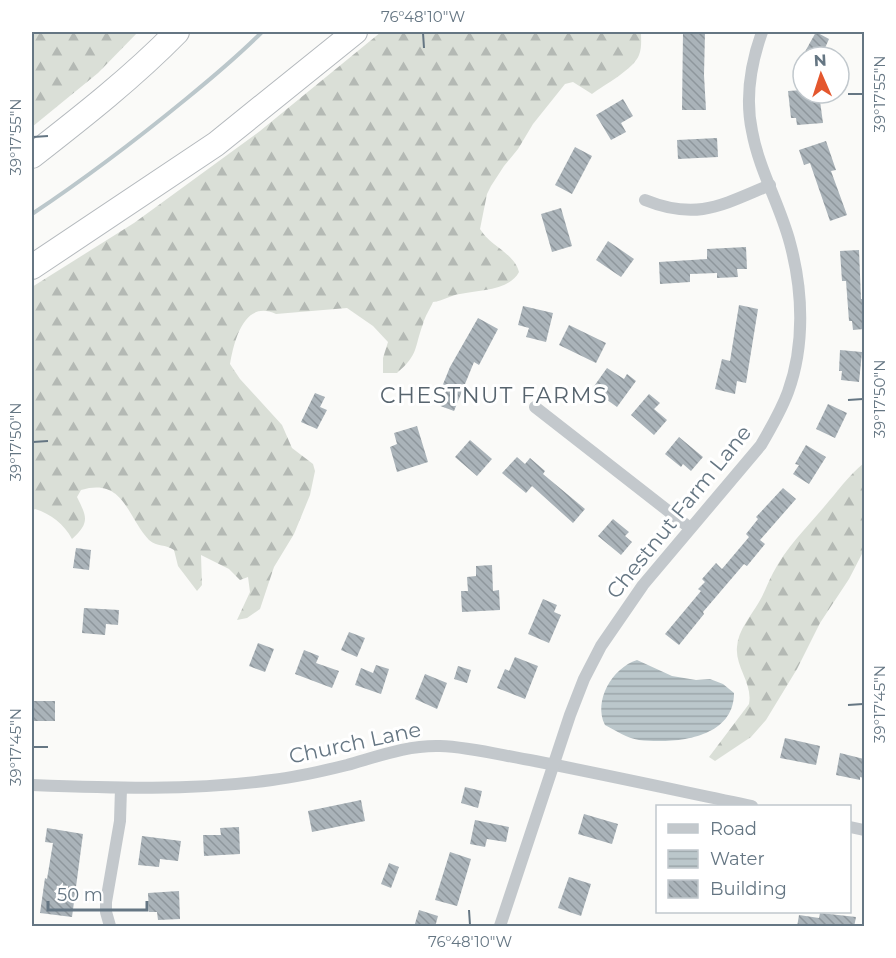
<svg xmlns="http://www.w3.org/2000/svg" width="896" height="958" font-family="Montserrat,sans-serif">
<defs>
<pattern id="forest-firs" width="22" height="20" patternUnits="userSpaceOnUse" patternTransform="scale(1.5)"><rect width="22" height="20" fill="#dadfd7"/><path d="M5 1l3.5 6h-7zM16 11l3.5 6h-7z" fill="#b4b9b4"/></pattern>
<pattern id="water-rules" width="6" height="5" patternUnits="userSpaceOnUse" patternTransform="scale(1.5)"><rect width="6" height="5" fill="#bbc7cb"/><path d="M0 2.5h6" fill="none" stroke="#9ca6aa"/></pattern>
<pattern id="building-back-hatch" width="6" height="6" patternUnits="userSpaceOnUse" patternTransform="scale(1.5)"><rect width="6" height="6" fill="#aab3b9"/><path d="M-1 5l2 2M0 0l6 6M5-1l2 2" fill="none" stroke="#8e969c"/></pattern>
</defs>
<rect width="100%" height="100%" fill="#fafaf8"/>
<g fill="url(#forest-firs)">
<polygon points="32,32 138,32 98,73 32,127"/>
<path d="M 381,32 L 641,32 C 641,39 642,48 639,55 C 634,69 604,85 592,94 L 573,82 L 565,84 L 533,124 L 518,149 L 504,166 L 491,186 L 487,194 L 480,229 C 490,246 514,253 519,272 C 509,291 479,290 460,294 C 451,295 443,301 433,302 C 430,309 425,316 423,324 C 414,348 419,354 397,373 L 383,373 L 383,358 L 388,342 L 373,326 L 347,308 L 276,314 C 244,299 234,341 230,364 L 240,379 L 282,425 L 292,448 L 313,464 L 315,471 L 310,495 L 294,534 L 274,567 L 260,609 L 247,618 L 237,620 L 250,592 L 248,577 L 240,580 L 229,569 L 201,555 L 202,585 L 197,591 L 178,566 L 174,550 C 166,544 157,547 149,540 C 127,517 124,477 81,490 L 77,497 C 87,517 90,523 72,539 C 64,524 51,514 35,509 L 32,511 L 32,287 L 134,223 L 260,131 Z"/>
<path d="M 864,463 L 864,550 L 849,579 L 820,623 L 797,669 L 766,720 L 751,737 L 715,761 L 709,757 L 749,704 C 753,683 735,667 737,647 C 738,630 751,616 759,602 C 765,592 768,582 773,573 C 786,548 806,528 824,507 C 837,492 848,476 864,463 Z"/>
</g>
<path fill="url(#water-rules)" d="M 637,660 L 672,676 L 696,680 L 710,679 L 723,684 L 734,693 C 734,739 675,744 639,740 C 627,738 616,731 605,725 C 593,701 612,668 637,660 Z"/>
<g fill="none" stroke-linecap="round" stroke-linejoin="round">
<path stroke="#bbc7cb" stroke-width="4" d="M 32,214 C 86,178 136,140 186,99 C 213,77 238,56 262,32"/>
</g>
<g fill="url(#building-back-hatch)">
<polygon points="683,32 705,32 704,75 706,110 682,110"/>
<polygon points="816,32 829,39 821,57 802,57"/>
<polygon points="803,90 803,93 813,93 814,102 820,101 823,123 797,125 796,118 791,118 788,91"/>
<polygon points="623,99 633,116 621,123 626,132 611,140 596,115"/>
<polygon points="717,138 718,157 678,159 677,140"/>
<polygon points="826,141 836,170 831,171 847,215 830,221 810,163 804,165 799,150"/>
<polygon points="575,147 592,156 572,194 555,185"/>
<polygon points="561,208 572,246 552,252 541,214"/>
<polygon points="608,241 634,259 621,277 596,260"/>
<polygon points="746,247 747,269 737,269 738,277 717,278 717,273 690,274 690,282 660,284 659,262 707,259 707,249"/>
<polygon points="859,250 861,299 864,299 864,329 853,330 852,321 849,321 846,281 842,281 840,251"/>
<polygon points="739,305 758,309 746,383 737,381 735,394 715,389 722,359 730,361"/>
<polygon points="523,306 553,313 546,342 526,337 529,328 518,325"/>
<polygon points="478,318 498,329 479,365 474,362 454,411 435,404 450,367"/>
<polygon points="569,325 606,343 596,363 559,345"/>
<polygon points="840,350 862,352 859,382 841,380 842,371 839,371"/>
<polygon points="607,368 624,379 627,374 636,381 617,407 592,389"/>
<polygon points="315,393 325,397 320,407 327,410 317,429 301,422"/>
<polygon points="649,394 660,403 654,409 667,420 654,435 631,415"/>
<polygon points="828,404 847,413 835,438 816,429"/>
<polygon points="417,426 428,462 397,472 390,447 397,444 394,433"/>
<polygon points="679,437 703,457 691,471 683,464 681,467 665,454"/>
<polygon points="470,440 492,459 477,476 455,457"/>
<polygon points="806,445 826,457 809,484 793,474 799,465 795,464"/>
<polygon points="517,457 525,464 530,458 545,471 543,474 585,509 573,523 532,486 526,493 502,473"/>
<polygon points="783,488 796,499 760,540 765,544 747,566 744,564 703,612 704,614 679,645 665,634 701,591 698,589 705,582 702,579 716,563 722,569 749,537 746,534 758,519 756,517"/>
<polygon points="613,519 629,532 625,536 632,542 621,555 598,536"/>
<polygon points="76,548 91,550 89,570 73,568"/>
<polygon points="492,565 493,591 499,590 500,610 462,612 461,591 468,591 467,577 476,576 476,566"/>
<polygon points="543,599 557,605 554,612 561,615 549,643 528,634"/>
<polygon points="84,608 119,610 118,625 106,624 105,635 82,633"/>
<polygon points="349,632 365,638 357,657 341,650"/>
<polygon points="258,643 274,649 265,672 249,666"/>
<polygon points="304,650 319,656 316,663 339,671 332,688 295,674"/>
<polygon points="515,657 538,666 525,699 497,688 505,669 509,671"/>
<polygon points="376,665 389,669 381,694 355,685 361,668 373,673"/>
<polygon points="458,666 471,670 467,683 454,679"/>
<polygon points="425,674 447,683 437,709 415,699"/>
<rect x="32" y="701" width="23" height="20"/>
<polygon points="785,738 820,746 816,765 780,758"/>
<polygon points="840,753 864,759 864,778 860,777 860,780 836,775"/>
<polygon points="465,787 482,791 478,808 461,803"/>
<polygon points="361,800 365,821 312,832 308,811"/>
<polygon points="584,814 618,824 612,844 578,834"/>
<polygon points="475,820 509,827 506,842 487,839 485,847 470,844"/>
<polygon points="239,827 240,854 204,856 203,835 221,835 220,828"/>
<polygon points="47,828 83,834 72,917 40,913 45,878 47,879 53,843 45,842"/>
<polygon points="142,836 181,841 178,861 160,859 159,867 138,865"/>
<polygon points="450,852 471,859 457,906 435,900"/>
<polygon points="389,863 399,867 391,888 381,884"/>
<polygon points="569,877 591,884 581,916 558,908"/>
<polygon points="179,891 180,919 158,920 157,912 149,912 148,893"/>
<polygon points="419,910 438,916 435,927 414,927"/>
<polygon points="820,913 856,917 854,927 797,927 799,915 819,918"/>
</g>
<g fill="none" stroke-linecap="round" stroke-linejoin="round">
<defs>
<g id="highway">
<path d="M 32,156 C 82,117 133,77 177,32"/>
<polyline points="32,267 216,144 355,32"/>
</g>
</defs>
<use href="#highway" stroke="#b4b9bd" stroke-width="26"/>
<g stroke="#c3c8cc" stroke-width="12">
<path d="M 645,200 C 697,221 722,205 770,185"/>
<polyline points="535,407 690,528"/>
<path d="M 32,785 C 112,788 192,791 272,780 C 297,777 323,771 347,765 C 379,756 408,745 440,746 C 472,747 504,756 535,761 C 607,775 680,791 752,806"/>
<polyline points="850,827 864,830"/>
<polyline points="110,926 106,912 106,902 120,821 121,788"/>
<path d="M 500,926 L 570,715 L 584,679 L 601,646 L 643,585 L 761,445 C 771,428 781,411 788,392 C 805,345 803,291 790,243 C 780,205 759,170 752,131 C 745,98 751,63 762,32"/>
</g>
<use href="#highway" stroke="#fff" stroke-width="24"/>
</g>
<path fill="none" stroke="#657683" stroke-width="2" d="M 423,33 L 424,48M 848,94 L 863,94M 33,137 L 48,136M 848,400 L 863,399M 33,442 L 48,441M 848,705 L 863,704M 33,747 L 48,747M 469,910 L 470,925"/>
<g text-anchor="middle" stroke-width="6" stroke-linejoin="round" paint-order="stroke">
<g font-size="21" fill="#657683" stroke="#fff">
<text transform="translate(679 512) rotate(-51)" y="7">Chestnut Farm Lane</text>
<text transform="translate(355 743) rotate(-12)" y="7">Church Lane</text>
</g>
<g font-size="22" letter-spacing="1.5" fill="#57646e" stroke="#fff">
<text x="494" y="403">CHESTNUT FARMS</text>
</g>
</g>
<rect width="896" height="958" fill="none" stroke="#ffffff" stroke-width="66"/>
<rect x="656" y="805" width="195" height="108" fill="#ffffff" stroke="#c1c8cd" stroke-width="1.5"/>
<rect x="668" y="824" width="30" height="9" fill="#c3c8cc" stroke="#c1c8cd" stroke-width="1.5"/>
<text x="710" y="835" font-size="18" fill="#657683">Road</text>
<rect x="668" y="850" width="30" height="18" fill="url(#water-rules)" stroke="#c1c8cd" stroke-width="1.5"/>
<text x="710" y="865" font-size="18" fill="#657683">Water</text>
<rect x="668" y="880" width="30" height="18" fill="url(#building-back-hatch)" stroke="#c1c8cd" stroke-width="1.5"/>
<text x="710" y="895" font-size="18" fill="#657683">Building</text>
<g transform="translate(821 75) rotate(357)"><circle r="28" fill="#ffffff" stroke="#c1c8cd" stroke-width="1.5"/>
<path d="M0-4.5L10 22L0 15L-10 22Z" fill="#e4572e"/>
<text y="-9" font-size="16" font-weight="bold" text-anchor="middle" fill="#657683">N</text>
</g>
<path d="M48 901v9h99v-9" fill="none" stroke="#657683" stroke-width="3"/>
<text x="57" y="901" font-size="18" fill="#657683" stroke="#ffffff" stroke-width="4.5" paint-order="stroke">50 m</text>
<rect x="33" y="33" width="830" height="892" fill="none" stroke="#657683" stroke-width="2"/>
<g font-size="15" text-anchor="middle" fill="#657683">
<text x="423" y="22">76°48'10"W</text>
<text transform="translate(880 94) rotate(-90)" y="5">39°17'55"N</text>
<text transform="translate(16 137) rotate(-90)" y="5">39°17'55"N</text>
<text transform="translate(880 399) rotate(-90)" y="5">39°17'50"N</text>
<text transform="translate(16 442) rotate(-90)" y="5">39°17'50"N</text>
<text transform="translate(880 704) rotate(-90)" y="5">39°17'45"N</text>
<text transform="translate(16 747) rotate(-90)" y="5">39°17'45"N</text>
<text x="470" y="947">76°48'10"W</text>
</g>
</svg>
